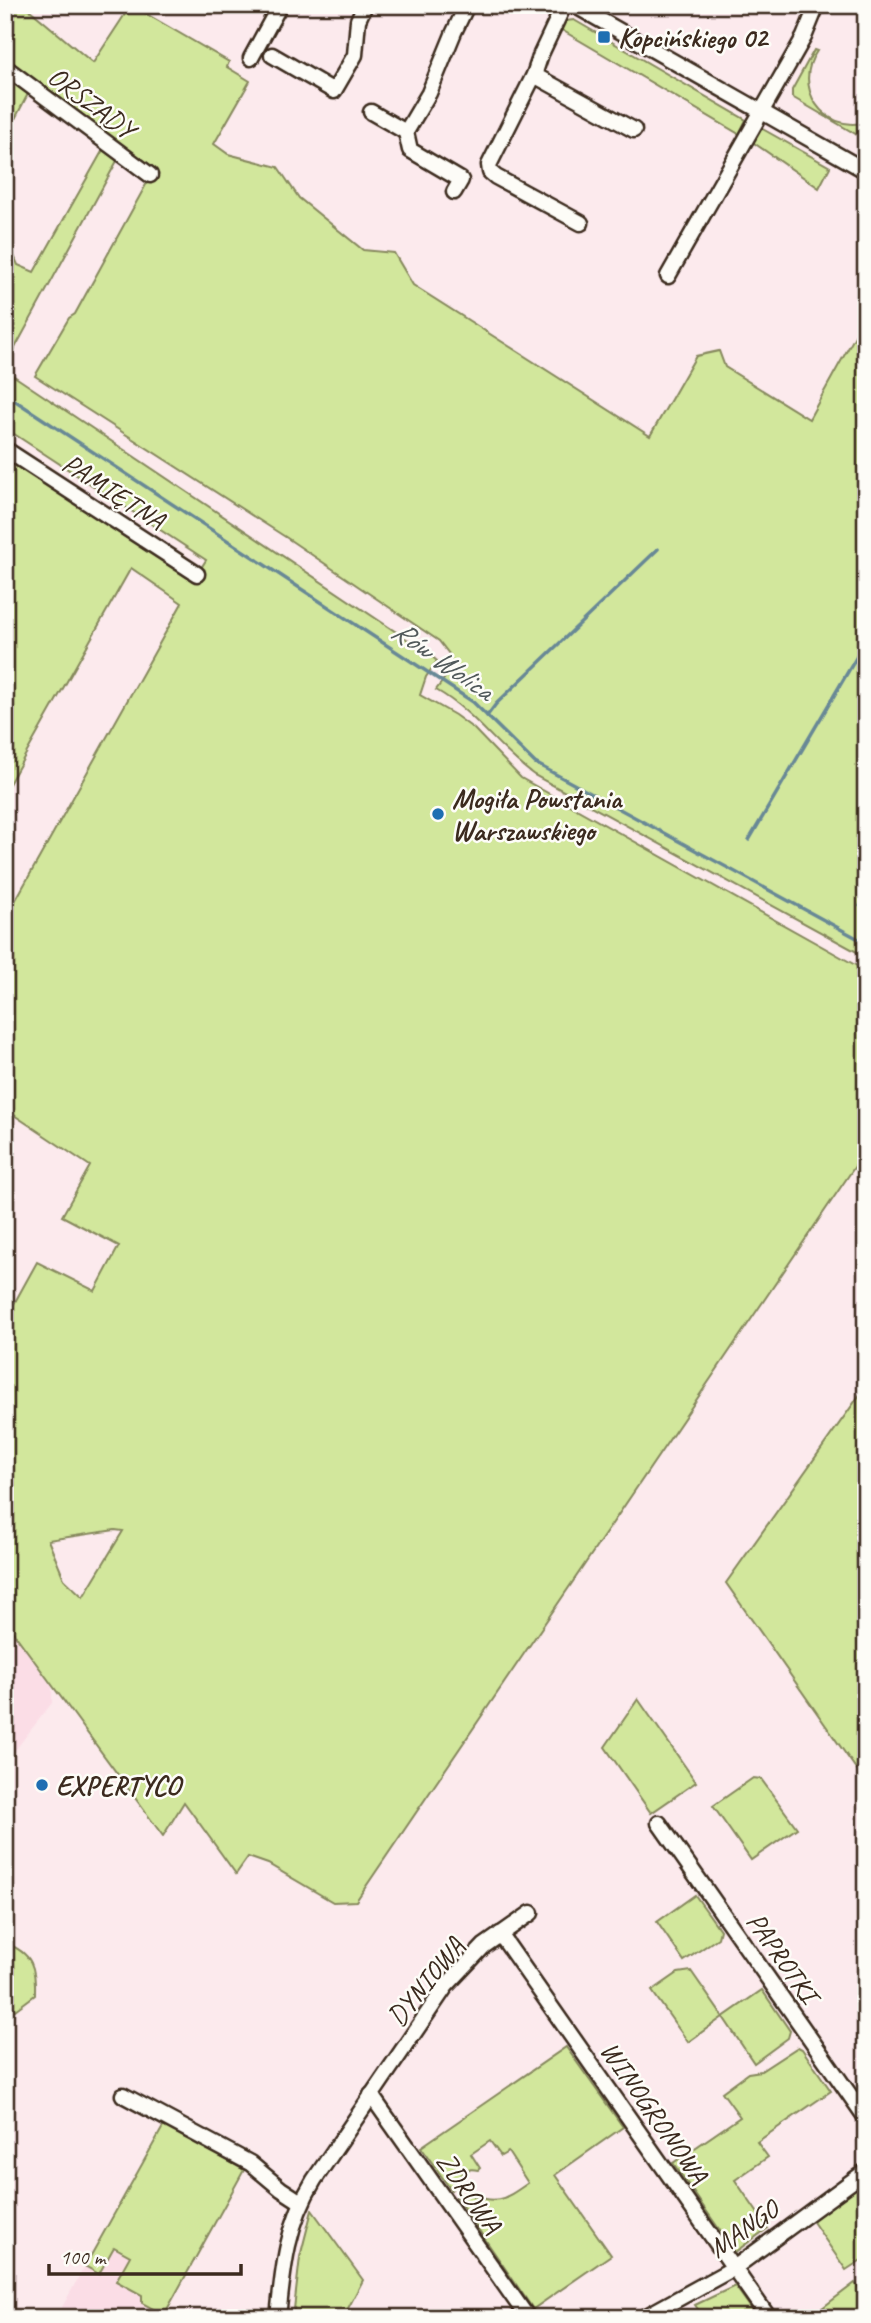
<svg xmlns="http://www.w3.org/2000/svg" width="871" height="2323" font-family="Caveat,sans-serif">
<rect width="100%" height="100%" fill="#fceaed"/>
<filter id="ink" filterUnits="userSpaceOnUse"><feTurbulence type="fractalNoise" baseFrequency=".0143" numOctaves="2"/><feDisplacementMap in="SourceGraphic" scale="14" xChannelSelector="R" yChannelSelector="G"/><feConvolveMatrix kernelMatrix="1 2 1 2 8 2 1 2 1" color-interpolation-filters="sRGB"/></filter>
<g filter="url(#ink)">
<g fill="#fbdde6">
<polygon points="5,1621 52,1687 52,1703 5,1763"/>
<polygon points="114,2247 130,2256 142,2295 142,2303 164,2315 162,2318 56,2318 85,2266 99,2274"/>
</g>
<g fill="#d2e79c" stroke="#86885d" stroke-width="2" fill-rule="evenodd">
<path d="M 5,5 L 24,5 L 93,63 L 131,5 L 229,62 L 227,67 L 250,81 L 214,144 L 228,154 L 278,167 L 299,198 L 363,250 L 394,253 L 413,285 L 650,436 L 696,356 L 719,351 L 725,367 L 809,419 L 866,316 L 866,957 L 534,775 C 498,749 475,712 436,690 L 452,668 L 449,654 L 439,641 L 287,538 L 35,376 L 69,318 L 75,314 L 148,181 L 5,59 Z"/>
<polygon points="574,20 746,120 739,134 560,29 566,21"/>
<path d="M 814,50 L 817,51 C 792,86 823,134 866,122 L 866,140 L 792,97 L 792,90 Z"/>
<polygon points="5,74 29,92 5,138"/>
<polygon points="759,127 830,167 819,188 751,141"/>
<polygon points="104,148 118,159 9,359 5,357 5,246 11,249 18,265 34,272"/>
<path d="M 5,370 L 429,654 L 437,661 L 426,677 L 420,695 L 455,715 L 474,729 L 521,778 L 866,971 L 866,1150 L 356,1901 L 333,1902 L 268,1864 L 248,1857 L 236,1874 L 184,1802 L 163,1836 L 5,1621 L 5,1320 L 37,1262 L 95,1291 L 119,1246 L 62,1216 L 90,1166 L 5,1109 L 5,919 L 182,603 L 131,568 L 5,791 L 5,457 L 194,579 L 206,560 L 5,428 ZM 115,1530 L 123,1531 L 83,1597 L 64,1579 L 48,1540 Z"/>
<polygon points="866,1386 866,1783 726,1583"/>
<polygon points="638,1699 696,1782 651,1813 605,1747"/>
<polygon points="753,1778 761,1779 797,1828 751,1860 713,1806"/>
<polygon points="695,1895 720,1930 718,1938 684,1961 657,1922"/>
<path d="M 5,1943 C 33,1953 36,1968 35,1995 L 15,2010 L 5,2007 Z"/>
<polygon points="691,1971 723,2017 762,1990 790,2031 788,2038 754,2063 723,2017 688,2042 652,1991 678,1973"/>
<path d="M 566,2047 L 623,2127 L 555,2175 L 611,2255 L 533,2309 L 456,2197 L 465,2193 C 497,2204 501,2202 528,2183 L 508,2152 L 501,2156 L 490,2141 L 471,2154 L 480,2168 L 478,2170 C 459,2166 461,2179 451,2190 L 421,2147 Z"/>
<polygon points="798,2047 802,2049 831,2091 757,2142 768,2157 735,2180 768,2228 735,2252 673,2163 740,2117 722,2092 748,2073 761,2071"/>
<polygon points="164,2125 244,2170 164,2315 142,2303 142,2295 116,2281 130,2256 114,2247 99,2274 85,2266"/>
<polygon points="866,2181 866,2257 846,2270 809,2216 834,2204"/>
<polygon points="312,2210 363,2280 343,2318 293,2318 300,2257"/>
<polygon points="855,2283 866,2298 866,2318 809,2318"/>
<polygon points="735,2286 758,2318 704,2318 695,2305"/>
</g>
<g fill="none" stroke-linecap="round" stroke-linejoin="round">
<g stroke="#678896" stroke-width="3.5">
<polyline points="5,394 473,702 535,763 866,943"/>
<polyline points="487,716 496,704 658,549"/>
<polyline points="749,840 859,653"/>
<polyline points="860,906 866,895"/>
</g>
<defs>
<g id="street">
<polyline points="564,5 541,54 534,75 489,165 490,172 496,177 581,223"/>
<polyline points="574,5 866,171"/>
<polyline points="272,55 334,91 355,55 358,20 365,5"/>
<polyline points="251,58 280,5"/>
<polyline points="5,67 150,175"/>
<polyline points="534,75 634,130"/>
<polyline points="371,112 406,132"/>
<polyline points="454,192 461,180 410,150 406,132 429,93 454,32 467,5"/>
<polyline points="668,276 804,37 817,5"/>
<polyline points="5,449 197,574"/>
<polyline points="659,1823 866,2118"/>
<polyline points="500,1934 769,2318"/>
<polyline points="123,2095 250,2163 281,2189 301,2202"/>
<polyline points="371,2095 528,2318"/>
<path d="M 278,2318 C 283,2267 287,2224 314,2180 L 446,1986 L 484,1946 L 531,1913"/>
<polyline points="643,2318 734,2268 866,2171"/>
</g>
</defs>
<use href="#street" stroke="#3b2a1e" stroke-width="19"/>
<use href="#street" stroke="#fdfcf7" stroke-width="14"/>
</g>
</g>
<g fill="#1f6fb2" stroke="#fdfcf7" stroke-width="2.5">
<rect x="597" y="30" width="14" height="14" rx="3.5"/>
<circle cx="438" cy="814" r="7"/>
<circle cx="42" cy="1785" r="7"/>
</g>
<g text-anchor="middle" stroke-width="5" stroke-linejoin="round" paint-order="stroke">
<g font-size="28" font-weight="bold" fill="#3b2a1e" stroke="#fdfcf7" text-anchor="start">
<text x="618" y="47">Kopcińskiego 02</text>
<text x="452" y="808">Mogiła Powstania<tspan x="452" dy="32">Warszawskiego</tspan></text>
<text x="56" y="1795">EXPERTYCO</text>
</g>
<g font-size="28" fill="#3b2a1e" stroke="#fdfcf7">
<text transform="translate(92 102) rotate(37)" y="10">ORSZADY</text>
<text transform="translate(114 491) rotate(33)" y="10">PAMIĘTNA</text>
<text transform="translate(783 1957) rotate(55)" y="10">PAPROTKI</text>
<text transform="translate(425 1981) rotate(-51)" y="10">DYNIOWA</text>
<text transform="translate(655 2112) rotate(55)" y="10">WINOGRONOWA</text>
<text transform="translate(470 2192) rotate(55)" y="10">ZDROWA</text>
<text transform="translate(743 2228) rotate(-35)" y="10">MANGO</text>
</g>
<g font-size="30" font-style="italic" fill="#51595a" stroke="#fdfcf7">
<text transform="translate(443 660) rotate(35)" y="10">Rów Wolica</text>
</g>
</g>
<rect width="871" height="2323" fill="none" stroke="#fdfcf7" stroke-width="28"/>
<rect x="14" y="14" width="843" height="2295" fill="none" stroke="#3b2a1e" stroke-width="2.5" filter="url(#ink)"/>
<path d="M49 2264v10h192v-10" fill="none" stroke="#3b2a1e" stroke-width="3.5"/>
<text x="60" y="2264" font-size="21" fill="#3b2a1e" stroke="#fdfcf7" stroke-width="5" paint-order="stroke">100 m</text>
</svg>
